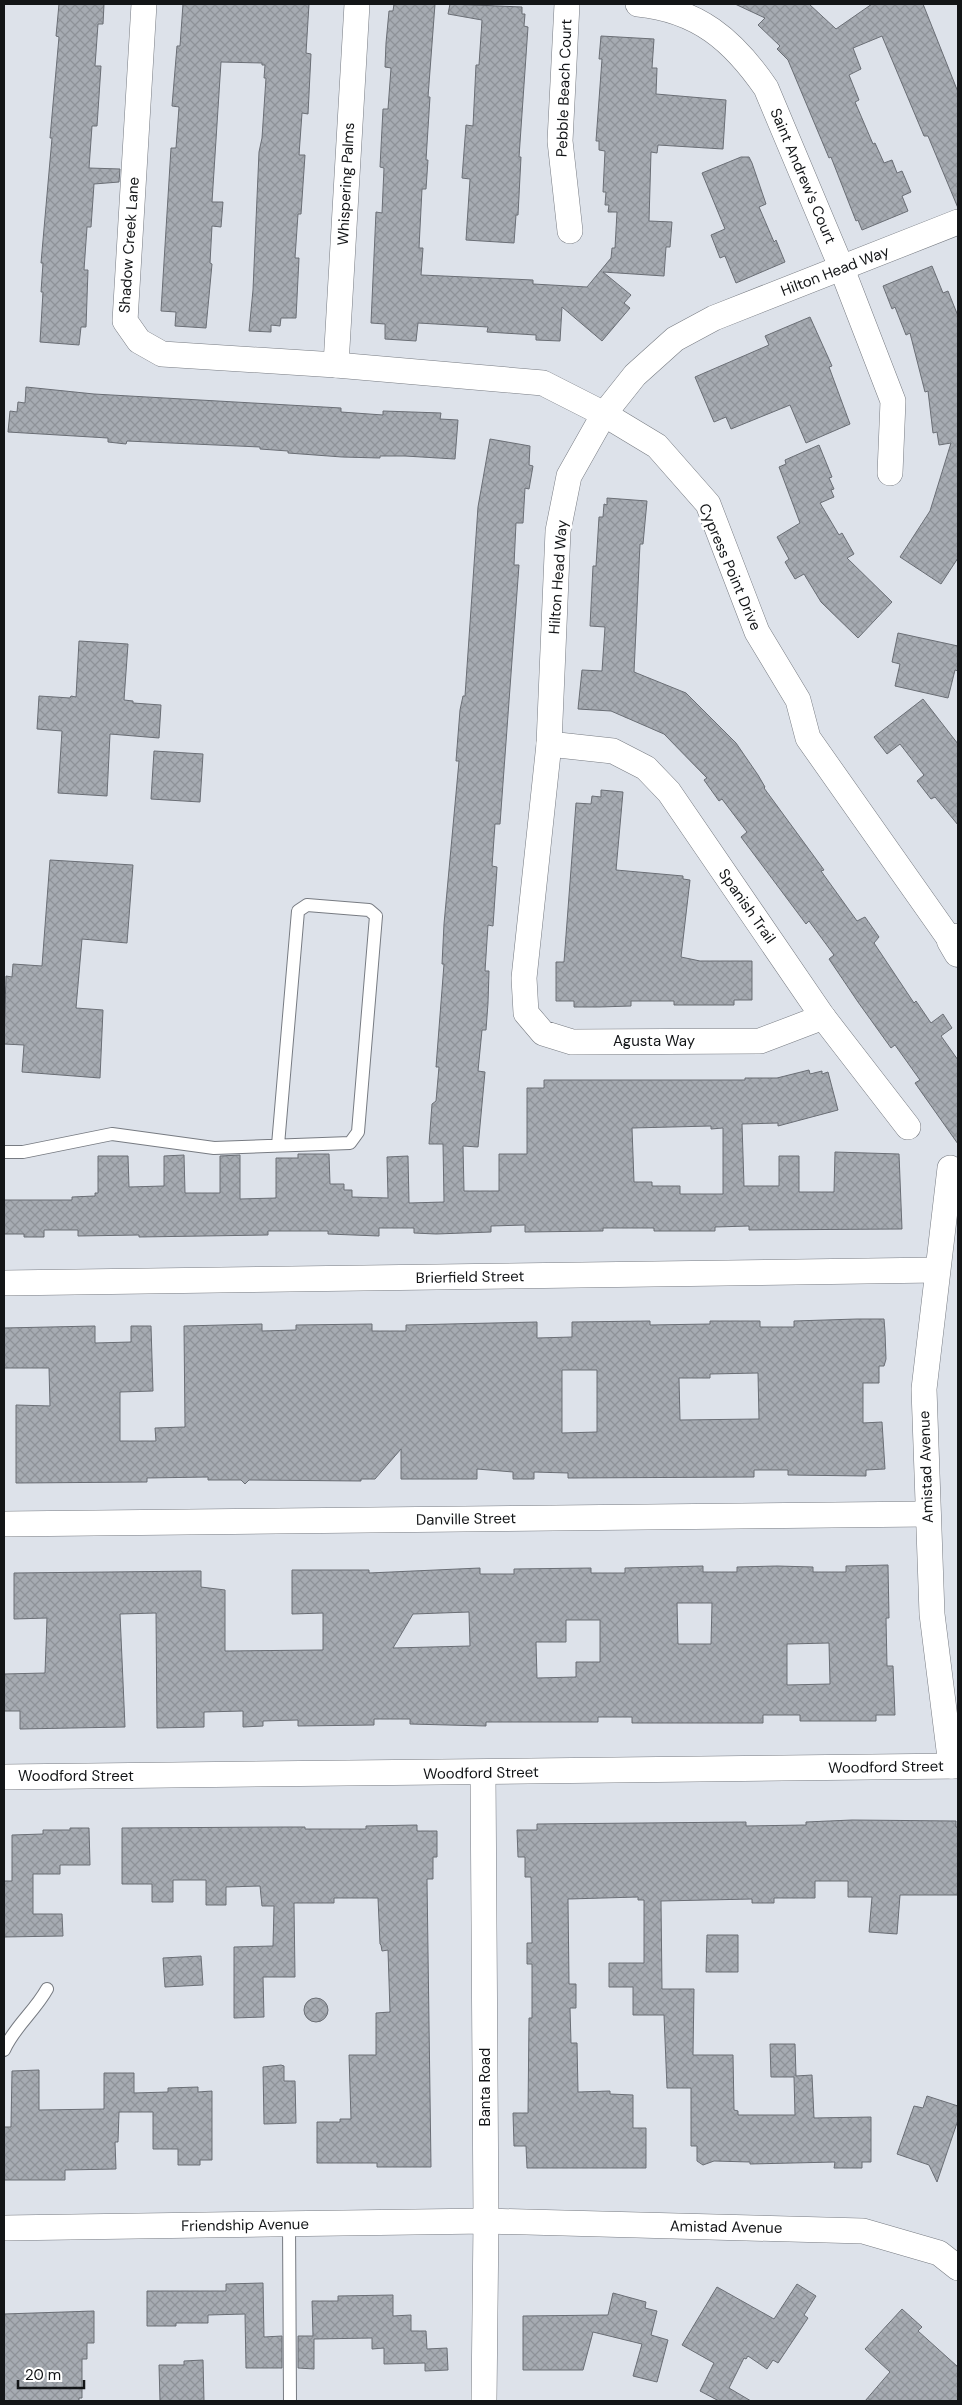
<svg xmlns="http://www.w3.org/2000/svg" width="962" height="2405" font-family="'DM Sans',sans-serif">
<defs>
<pattern id="building-cross-hatch" width="8" height="8" patternUnits="userSpaceOnUse" patternTransform="scale(1.25)"><rect width="8" height="8" fill="#a6abb2"/><path d="M0 0l8 8M0 8l8-8" fill="none" stroke="#8e9298"/></pattern>
</defs>
<rect width="100%" height="100%" fill="#dde2ea"/>
<g fill="url(#building-cross-hatch)" stroke="#6a6e75" fill-rule="evenodd">
<polygon points="59,4 104,4 103,24 98,24 95,66 101,66 97,126 92,126 89,168 120,169 119,182 94,184 91,227 87,227 84,270 88,270 86,327 81,327 79,345 40,342 43,292 41,292 43,263 41,263 52,138 50,138 59,37 56,36"/>
<polygon points="183,4 309,4 306,53 311,54 308,114 302,113 299,155 305,155 301,214 298,214 295,258 299,258 296,318 281,318 280,326 271,325 271,332 249,331 253,290 259,152 262,138 266,78 264,78 265,65 262,65 262,63 221,62 212,202 223,202 221,227 212,226 210,263 212,264 206,328 175,326 176,312 161,311 171,148 176,148 179,107 172,106 177,46 180,46"/>
<polygon points="394,4 435,4 428,97 430,97 426,160 428,160 426,189 422,189 419,248 423,248 421,275 533,280 533,284 587,287 611,258 612,248 615,248 617,212 608,212 609,205 605,205 606,192 603,192 605,151 599,150 599,141 596,141 602,59 599,59 601,36 654,39 652,68 657,68 656,94 726,100 723,149 658,145 657,153 651,152 649,221 672,222 670,247 666,247 664,276 603,272 631,295 624,303 630,308 602,341 562,307 560,341 536,340 536,335 487,332 488,327 418,323 416,341 385,339 385,324 371,323 376,212 382,213 384,168 380,167 383,109 388,109 391,68 385,67 386,43 389,11 393,11"/>
<polygon points="450,4 522,7 522,14 525,14 524,26 528,27 519,157 521,157 518,215 516,215 514,243 466,240 470,179 462,178 466,125 473,126 476,65 479,65 482,20 448,14"/>
<polygon points="735,4 809,4 836,29 872,4 923,4 958,92 958,208 928,136 924,136 882,36 853,48 861,69 849,75 859,100 855,102 873,144 875,143 884,163 892,160 897,173 902,171 911,192 902,196 908,211 862,230 858,220 856,221 831,157 829,158 788,60 777,49 780,46 758,25 765,18"/>
<polygon points="741,157 749,157 752,163 766,204 759,207 774,242 776,240 785,262 736,283 725,256 720,258 711,235 725,229 702,173"/>
<polygon points="932,266 943,293 948,291 958,316 958,558 941,584 900,557 930,511 951,443 939,445 937,432 933,433 928,391 925,392 910,333 906,335 895,307 892,309 883,286"/>
<polygon points="810,317 832,366 829,367 850,424 806,443 790,405 731,429 726,417 714,422 695,377 769,345 765,336"/>
<polygon points="26,387 94,394 341,408 341,412 383,415 383,411 441,413 440,419 458,420 455,459 405,456 380,456 380,458 342,457 288,453 288,451 260,449 260,447 127,441 126,444 108,442 108,438 8,432 10,411 17,412 18,402 25,403"/>
<path d="M 490,439 L 530,446 L 529,465 L 533,466 L 529,489 L 525,488 L 523,523 L 516,523 L 514,565 L 519,565 L 500,824 L 495,824 L 492,866 L 497,867 L 493,926 L 488,925 L 485,971 L 489,971 L 488,1003 L 486,1030 L 482,1030 L 478,1071 L 485,1072 L 478,1147 L 463,1146 L 464,1191 L 499,1191 L 499,1154 L 527,1154 L 527,1088 L 544,1088 L 544,1080 L 745,1080 L 745,1078 L 777,1078 L 809,1070 L 810,1074 L 822,1071 L 822,1074 L 828,1072 L 838,1110 L 778,1126 L 778,1123 L 742,1124 L 744,1186 L 779,1186 L 779,1156 L 799,1156 L 799,1192 L 834,1192 L 835,1152 L 899,1154 L 902,1229 L 749,1230 L 749,1226 L 715,1227 L 715,1231 L 654,1231 L 654,1228 L 603,1228 L 603,1231 L 525,1232 L 525,1225 L 491,1226 L 491,1232 L 436,1234 L 414,1233 L 414,1228 L 379,1228 L 379,1236 L 328,1234 L 328,1231 L 268,1231 L 268,1235 L 139,1237 L 139,1235 L 78,1236 L 78,1230 L 44,1230 L 44,1237 L 24,1237 L 24,1234 L 4,1234 L 4,1200 L 72,1200 L 72,1197 L 95,1196 L 95,1193 L 98,1193 L 98,1156 L 128,1156 L 129,1187 L 164,1186 L 164,1156 L 184,1155 L 185,1193 L 220,1193 L 220,1156 L 240,1155 L 240,1199 L 276,1198 L 276,1158 L 298,1158 L 298,1154 L 329,1154 L 330,1184 L 344,1184 L 344,1190 L 352,1190 L 352,1197 L 388,1198 L 387,1157 L 408,1156 L 409,1203 L 444,1202 L 443,1144 L 429,1144 L 432,1104 L 436,1101 L 439,1067 L 436,1067 L 444,964 L 442,964 L 444,924 L 459,761 L 456,761 L 460,710 L 463,696 L 465,696 L 478,507 ZM 711,1126 L 711,1129 L 723,1128 L 723,1194 L 680,1194 L 680,1186 L 652,1186 L 652,1182 L 634,1182 L 632,1128 Z"/>
<polygon points="819,445 832,477 829,478 834,489 831,490 834,497 820,503 839,535 842,533 854,554 847,558 892,602 858,638 821,602 804,574 795,579 785,562 789,559 777,537 800,523 779,467 786,464 785,460"/>
<polygon points="607,498 647,501 643,544 640,544 634,672 686,693 736,743 758,775 765,787 764,788 824,870 821,871 857,921 865,917 879,937 874,943 914,1003 916,1001 931,1023 943,1014 952,1028 941,1036 958,1060 958,1144 915,1083 920,1080 895,1045 891,1048 858,1002 829,959 834,955 809,921 806,924 741,837 747,832 722,799 719,801 704,780 707,778 664,734 611,711 578,709 582,670 602,671 605,627 590,626 593,566 596,566 599,517 603,517 604,504 607,505"/>
<polygon points="898,633 958,646 958,671 955,670 948,698 895,686 900,664 892,662"/>
<polygon points="79,641 128,644 124,700 133,701 133,703 161,705 159,738 110,734 107,796 58,793 62,731 37,729 39,696 70,698 71,696 76,697"/>
<polygon points="923,699 958,744 958,825 935,797 931,799 917,781 924,775 900,744 887,754 874,737"/>
<polygon points="154,751 203,754 200,802 151,799"/>
<polygon points="601,790 623,792 616,870 683,876 683,879 690,880 681,957 700,961 752,961 752,1000 734,1000 734,1005 674,1005 674,1001 631,1001 631,1006 599,1007 574,1007 574,1001 556,1001 556,962 564,962 576,803 591,804 592,796 601,797"/>
<polygon points="50,860 133,865 127,943 82,939 76,1008 103,1010 100,1078 22,1072 24,1045 4,1044 6,976 12,977 13,964 42,966"/>
<path d="M 857,1319 L 884,1319 L 885,1332 L 886,1359 L 884,1366 L 879,1366 L 879,1383 L 863,1383 L 863,1423 L 882,1422 L 885,1469 L 866,1470 L 866,1476 L 788,1475 L 788,1470 L 754,1470 L 754,1477 L 568,1478 L 568,1473 L 534,1472 L 534,1479 L 513,1479 L 513,1472 L 477,1469 L 477,1479 L 401,1479 L 401,1449 L 375,1479 L 361,1479 L 361,1481 L 249,1480 L 245,1484 L 241,1480 L 208,1480 L 208,1477 L 147,1478 L 147,1482 L 16,1483 L 16,1405 L 50,1406 L 49,1368 L 4,1368 L 4,1328 L 95,1326 L 95,1343 L 131,1342 L 131,1326 L 151,1326 L 153,1391 L 120,1392 L 120,1441 L 156,1441 L 155,1428 L 185,1427 L 184,1326 L 262,1324 L 262,1331 L 296,1330 L 296,1325 L 372,1324 L 372,1331 L 406,1331 L 406,1325 L 537,1322 L 537,1338 L 572,1337 L 572,1322 L 650,1321 L 650,1325 L 710,1324 L 710,1321 L 760,1321 L 760,1327 L 794,1327 L 794,1321 ZM 562,1370 L 597,1370 L 597,1432 L 562,1433 ZM 758,1373 L 759,1419 L 680,1420 L 679,1378 L 710,1378 L 710,1374 Z"/>
<path d="M 888,1565 L 889,1618 L 886,1618 L 887,1666 L 893,1666 L 895,1715 L 876,1715 L 876,1721 L 800,1721 L 800,1715 L 763,1715 L 763,1723 L 632,1723 L 632,1717 L 598,1717 L 598,1722 L 486,1722 L 486,1726 L 410,1724 L 410,1719 L 374,1719 L 374,1725 L 298,1726 L 298,1720 L 263,1721 L 263,1726 L 243,1727 L 243,1711 L 204,1712 L 204,1727 L 157,1728 L 156,1613 L 120,1614 L 125,1727 L 20,1729 L 20,1711 L 4,1711 L 4,1674 L 45,1673 L 47,1618 L 14,1619 L 14,1573 L 201,1571 L 201,1587 L 225,1590 L 225,1651 L 323,1650 L 323,1613 L 292,1614 L 292,1570 L 369,1570 L 369,1573 L 480,1568 L 480,1574 L 514,1574 L 514,1569 L 591,1568 L 591,1573 L 625,1573 L 625,1568 L 703,1566 L 703,1572 L 737,1572 L 737,1567 L 777,1566 L 813,1567 L 813,1572 L 846,1572 L 846,1566 ZM 677,1603 L 712,1603 L 711,1644 L 678,1644 ZM 469,1612 L 470,1646 L 393,1648 L 413,1614 ZM 566,1620 L 600,1620 L 600,1662 L 576,1662 L 576,1677 L 537,1678 L 536,1642 L 566,1642 ZM 829,1643 L 830,1684 L 787,1685 L 787,1644 Z"/>
<polygon points="852,1820 956,1821 956,1827 958,1827 958,1895 900,1895 897,1934 869,1932 872,1897 848,1897 848,1881 815,1881 815,1898 774,1898 774,1903 752,1903 752,1899 661,1901 662,1989 694,1989 693,2055 733,2055 734,2110 738,2111 738,2115 795,2115 794,2077 771,2077 770,2044 795,2044 796,2076 812,2075 814,2118 871,2117 871,2162 862,2162 862,2168 834,2168 835,2162 750,2164 750,2162 714,2161 703,2165 697,2161 697,2146 691,2146 691,2088 667,2088 664,2015 633,2015 633,1987 609,1987 609,1963 644,1963 644,1900 638,1900 638,1897 568,1899 569,1984 576,1984 576,2008 570,2008 571,2043 577,2043 578,2092 610,2091 610,2094 633,2095 633,2128 646,2128 646,2168 527,2168 526,2146 514,2146 513,2113 528,2113 529,2018 532,2018 532,1964 527,1964 527,1943 532,1943 531,1877 525,1877 525,1857 518,1857 517,1830 537,1830 537,1824 746,1822 746,1826 806,1825 806,1822"/>
<polygon points="417,1825 417,1831 437,1831 437,1857 433,1857 433,1879 427,1879 431,2167 377,2167 377,2163 317,2163 317,2122 340,2122 340,2119 351,2119 349,2055 376,2055 376,2013 390,2012 388,1950 382,1951 381,1945 380,1944 378,1898 334,1898 334,1903 294,1903 295,1977 263,1977 264,2017 234,2018 234,1947 273,1946 274,1906 262,1906 260,1886 226,1887 226,1905 206,1905 206,1880 173,1880 173,1902 152,1902 152,1884 122,1884 122,1828 285,1827 305,1827 305,1829 366,1829 366,1826"/>
<polygon points="70,1828 89,1828 90,1865 60,1865 60,1874 33,1874 33,1914 62,1914 63,1936 4,1937 4,1881 12,1881 12,1835 43,1834 43,1830 70,1830"/>
<polygon points="707,1935 738,1935 738,1972 706,1972"/>
<polygon points="201,1956 203,1985 165,1987 163,1958"/>
<circle cx="316" cy="2010" r="12"/>
<polygon points="281,2065 284,2066 284,2081 295,2081 296,2123 264,2124 263,2067"/>
<polygon points="39,2070 39,2110 104,2109 104,2073 134,2073 134,2093 168,2092 168,2088 198,2087 198,2092 212,2091 212,2160 200,2160 200,2165 178,2165 178,2149 153,2149 153,2112 119,2112 118,2142 115,2142 116,2169 65,2170 65,2180 4,2180 4,2127 11,2127 12,2071"/>
<polygon points="927,2096 958,2106 958,2120 937,2182 929,2165 897,2154 914,2106 923,2108"/>
<polygon points="263,2283 264,2337 282,2336 282,2368 246,2368 245,2314 208,2315 208,2323 176,2323 176,2326 147,2326 147,2291 226,2291 226,2284"/>
<polygon points="797,2284 816,2296 804,2315 808,2318 778,2363 773,2360 767,2369 748,2356 746,2359 744,2358 729,2388 751,2401 719,2401 700,2391 714,2363 682,2345 717,2287 774,2319"/>
<polygon points="613,2293 646,2302 645,2308 657,2311 651,2335 668,2340 657,2382 633,2376 642,2344 593,2332 583,2370 523,2370 523,2316 608,2315"/>
<polygon points="393,2295 393,2316 411,2315 411,2331 426,2331 427,2349 447,2348 448,2370 425,2371 425,2363 384,2364 384,2348 372,2349 372,2338 314,2339 314,2369 298,2368 298,2336 313,2336 312,2301 338,2301 338,2296"/>
<polygon points="902,2309 922,2327 918,2331 958,2367 958,2401 865,2401 890,2372 865,2349"/>
<polygon points="94,2311 94,2343 87,2343 87,2359 82,2359 82,2398 79,2398 79,2401 4,2401 4,2314"/>
<polygon points="203,2360 204,2401 160,2401 159,2365 184,2365 184,2361"/>
</g>
<g fill="none" stroke-linecap="round" stroke-linejoin="round">
<defs>
<g id="service">
<polyline points="4,1152 23,1152 112,1134 214,1148 350,1143 358,1132 376,916 369,910 307,905 298,911 278,1145"/>
<path d="M 4,2050 C 14,2027 35,2011 47,1989"/>
<polyline points="289,2224 290,2401"/>
</g>
<g id="minor">
<polyline points="144,4 125,321 139,341 162,354 336,365 543,383 604,414 657,446 708,504 757,632 798,700 808,738 951,941 958,936"/>
<polyline points="567,4 560,141 570,231"/>
<path d="M 638,4 C 698,10 733,40 766,88 L 842,269 L 893,401 L 890,473"/>
<polyline points="336,365 357,4"/>
<polyline points="549,744 613,751 646,768 669,792 823,1017 908,1127"/>
<polyline points="823,1017 760,1041 572,1042 543,1033 526,1013 524,978 549,744 558,531 569,476 604,414 635,375 675,339 714,318 958,222"/>
<polyline points="950,1168 924,1389 932,1614 951,1766"/>
<polyline points="4,1283 937,1270"/>
<polyline points="4,1524 928,1514"/>
<polyline points="483,1773 486,2221 484,2401"/>
<polyline points="4,1777 958,1766"/>
<polyline points="4,2228 486,2221 863,2231 939,2253 958,2268"/>
</g>
<polyline id="tertiary" points="951,941 958,953"/>
</defs>
<use href="#service" stroke="#777b82" stroke-width="14"/>
<use href="#minor" stroke="#777b82" stroke-width="26"/>
<use href="#tertiary" stroke="#777b82" stroke-width="29"/>
<use href="#service" stroke="#fff" stroke-width="12"/>
<use href="#minor" stroke="#fff" stroke-width="25"/>
<use href="#tertiary" stroke="#fff" stroke-width="28"/>
</g>
<g text-anchor="middle" stroke-width="5" stroke-linejoin="round" paint-order="stroke">
<g font-size="15" fill="#131517" stroke="#fff">
<text transform="translate(564 88) rotate(-88)" y="5">Pebble Beach Court</text>
<text transform="translate(803 176) rotate(67)" y="5">Saint Andrew's Court</text>
<text transform="translate(346 184) rotate(-87)" y="5">Whispering Palms</text>
<text transform="translate(129 245) rotate(-86)" y="5">Shadow Creek Lane</text>
<text transform="translate(835 271) rotate(-21)" y="5">Hilton Head Way</text>
<text transform="translate(730 567) rotate(67)" y="5">Cypress Point Drive</text>
<text transform="translate(558 577) rotate(-86)" y="5">Hilton Head Way</text>
<text transform="translate(747 906) rotate(55)" y="5">Spanish Trail</text>
<text x="654" y="1046">Agusta Way</text>
<text transform="translate(470 1277) rotate(-1)" y="5">Brierfield Street</text>
<text transform="translate(926 1467) rotate(-92)" y="5">Amistad Avenue</text>
<text transform="translate(466 1519) rotate(-1)" y="5">Danville Street</text>
<text transform="translate(886 1767) rotate(-1)" y="5">Woodford Street</text>
<text transform="translate(481 1773) rotate(-1)" y="5">Woodford Street</text>
<text x="76" y="1781">Woodford Street</text>
<text transform="translate(485 2087) rotate(-90)" y="5">Banta Road</text>
<text transform="translate(245 2225) rotate(-1)" y="5">Friendship Avenue</text>
<text transform="translate(726 2227) rotate(1)" y="5">Amistad Avenue</text>
</g>
</g>
<rect width="962" height="2405" fill="none" stroke="#131517" stroke-width="10"/>
<path d="M18 2380v8h66v-8" fill="none" stroke="#131517" stroke-width="2.5"/>
<text x="25" y="2380" font-size="15" fill="#131517" stroke="#ffffff" stroke-width="4" paint-order="stroke">20 m</text>
</svg>
